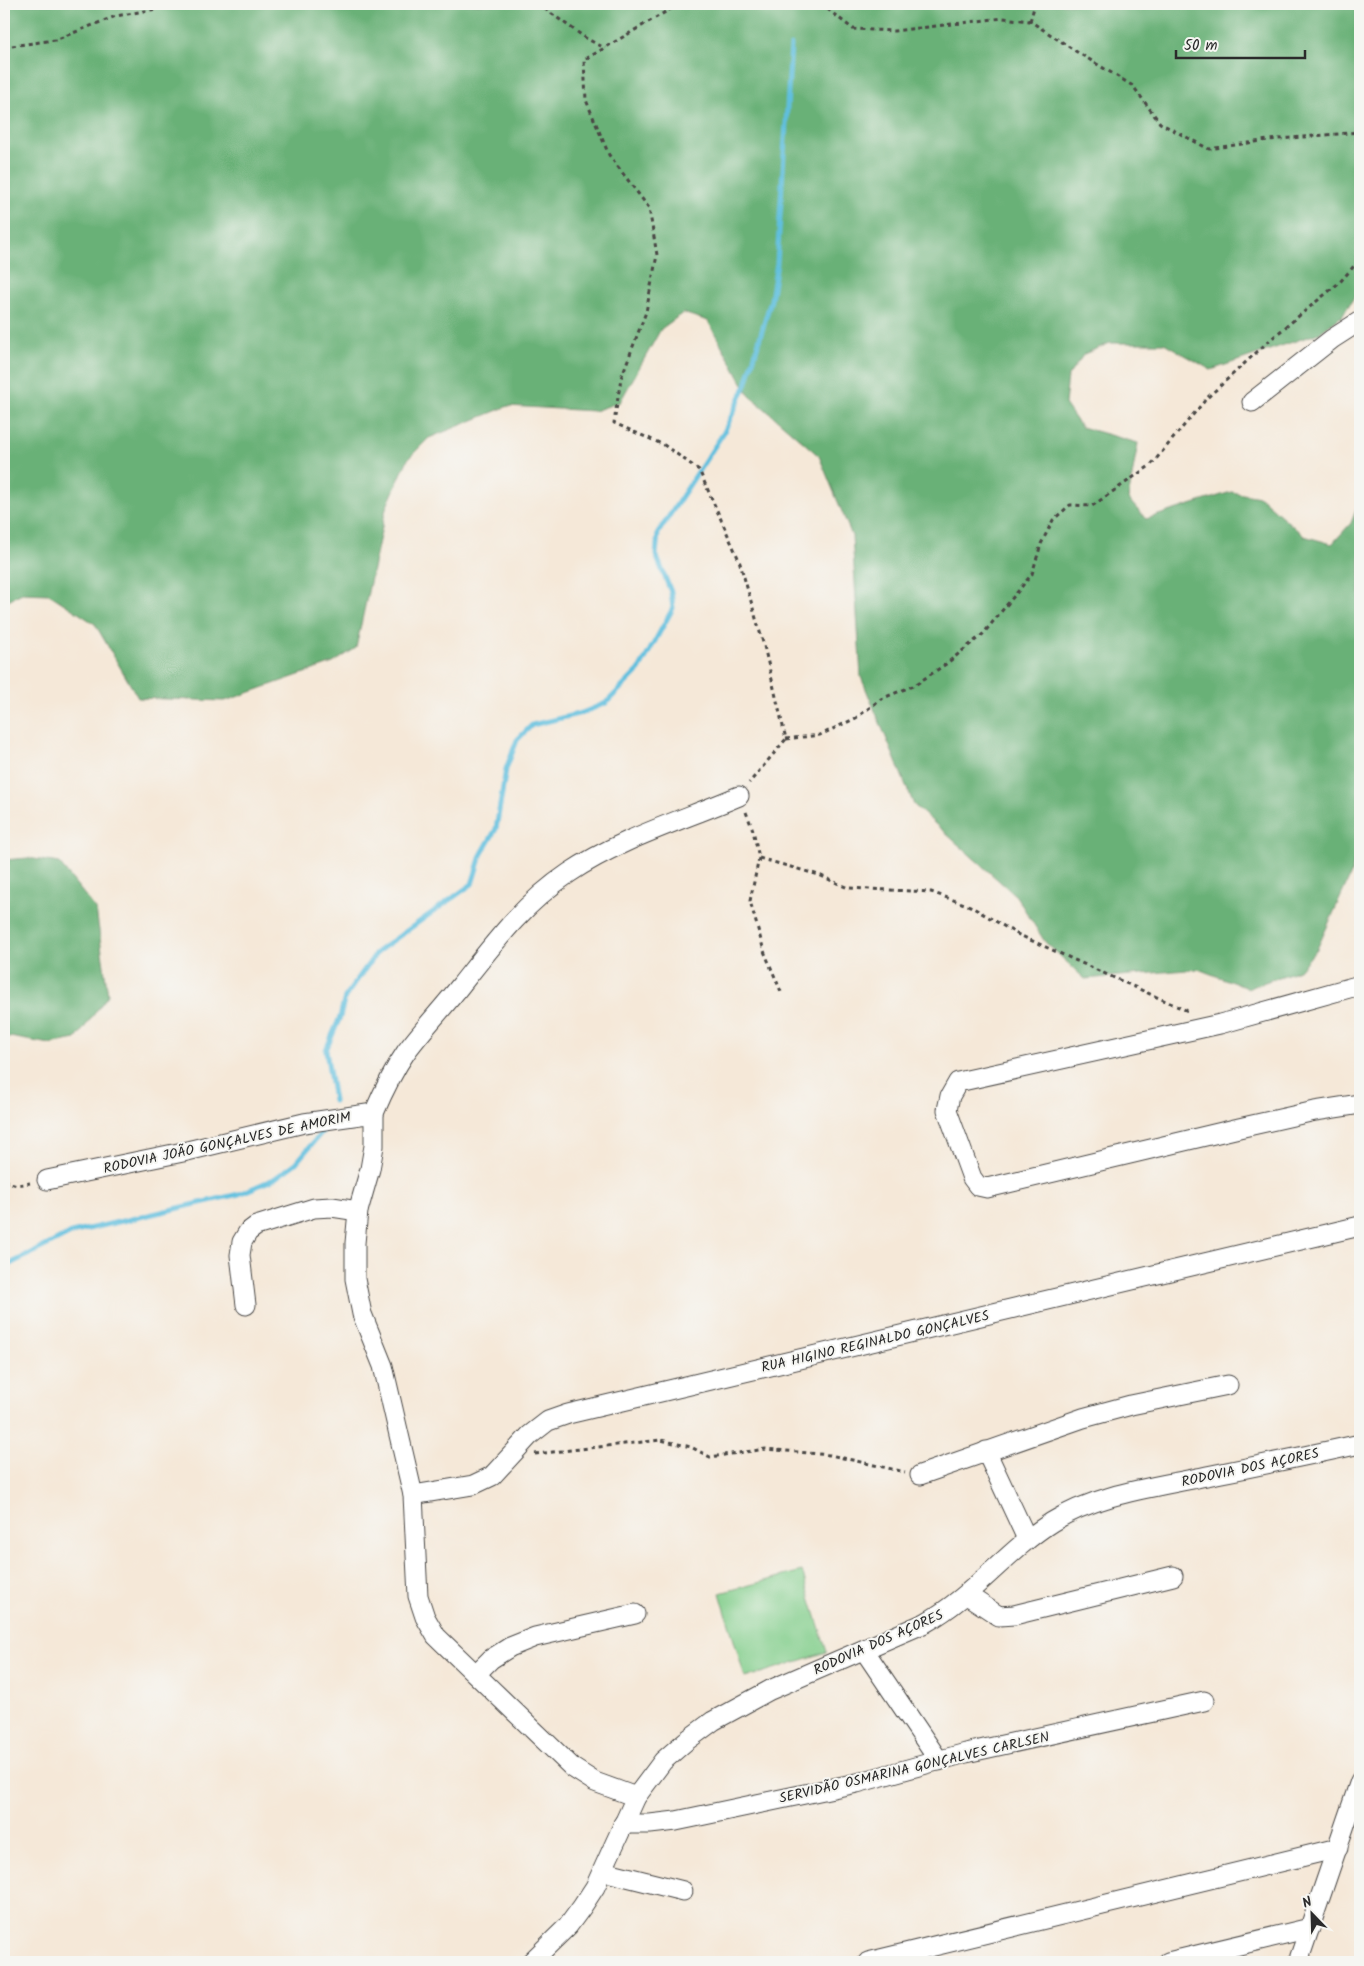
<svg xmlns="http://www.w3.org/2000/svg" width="1364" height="1966" font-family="Kalam,sans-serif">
<rect width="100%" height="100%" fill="#f6f6f2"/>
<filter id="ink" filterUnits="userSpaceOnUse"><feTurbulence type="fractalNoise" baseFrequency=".02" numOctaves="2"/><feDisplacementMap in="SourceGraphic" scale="10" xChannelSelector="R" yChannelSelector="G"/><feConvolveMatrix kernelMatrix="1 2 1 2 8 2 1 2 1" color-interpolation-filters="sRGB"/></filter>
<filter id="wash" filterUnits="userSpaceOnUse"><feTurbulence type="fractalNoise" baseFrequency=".0096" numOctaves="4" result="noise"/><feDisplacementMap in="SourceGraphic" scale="20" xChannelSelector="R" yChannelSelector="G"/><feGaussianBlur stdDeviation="1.12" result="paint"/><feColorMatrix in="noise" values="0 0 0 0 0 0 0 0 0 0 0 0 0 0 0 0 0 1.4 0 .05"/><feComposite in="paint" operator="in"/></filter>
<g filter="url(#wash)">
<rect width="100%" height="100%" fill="#f5e8d8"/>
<polygon fill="#82ce8b" stroke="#567c5b" points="802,1571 827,1652 745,1678 720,1593"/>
<g fill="#69b177" stroke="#4a6e51">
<polygon points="4,4 1360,4 1360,288 1342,316 1319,333 1211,370 1164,343 1110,343 1084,354 1068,376 1065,404 1081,427 1138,443 1128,499 1146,519 1231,492 1260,497 1304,536 1332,544 1351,523 1360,500 1360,830 1352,872 1317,949 1299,970 1248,988 1198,969 1085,979 1045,942 1016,896 914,805 861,677 852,536 819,456 749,395 708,321 683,313 661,329 620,402 594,411 508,406 429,438 408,459 386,508 356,648 333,663 225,701 138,698 95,624 49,594 22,593 4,602"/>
<polygon points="28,858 59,863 96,909 108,995 76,1039 50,1044 4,1036 4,860"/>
</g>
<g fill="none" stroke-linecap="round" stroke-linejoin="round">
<g stroke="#60bfde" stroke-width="5">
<polyline points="334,1101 326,1050 340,1017 345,997 377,952 472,884 481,855 496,829 506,769 517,740 532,725 582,713 606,703 639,670 673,608 671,592 656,555 658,533 724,432 746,385 771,300 777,263 791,45"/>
<polyline points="4,1267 71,1233 239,1194 274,1179 296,1163 327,1126"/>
</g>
</g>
</g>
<g filter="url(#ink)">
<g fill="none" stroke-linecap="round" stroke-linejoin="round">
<defs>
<g id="minor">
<polyline points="1252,402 1332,339 1360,321"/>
<polyline points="1360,985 1220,1024 958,1082 950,1096 947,1110 972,1178 978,1186 987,1188 1239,1128 1315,1111 1360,1104"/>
<path d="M 374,1113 C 383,1092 393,1071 406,1052 C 423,1029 444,1007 461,985 C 495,942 523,904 569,873 C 619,839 683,820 739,796"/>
<polyline points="47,1180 183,1152 304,1123 374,1113 374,1146 370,1169 358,1211 355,1243 355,1279 362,1314 383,1366 413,1495 418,1596 425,1617 436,1636 573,1768 595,1782 636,1797"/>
<polyline points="246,1305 240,1255 242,1242 248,1232 256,1226 314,1208 332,1207 358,1211"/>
<polyline points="986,1451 1027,1539"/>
<polyline points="920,1475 1083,1418 1131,1405 1228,1385"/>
<polyline points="413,1495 473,1485 492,1476 530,1435 548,1421 568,1414 1360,1226"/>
<polyline points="967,1595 999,1616 1014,1615 1173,1576"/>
<polyline points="864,1650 939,1761"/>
<polyline points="476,1674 491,1659 510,1647 535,1637 635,1614"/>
<polyline points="623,1824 650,1824 676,1821 857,1783 966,1753 1204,1701"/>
<polyline points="603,1871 683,1891"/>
<path d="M 531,1962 L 568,1926 L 582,1907 L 595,1887 L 636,1797 L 663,1761 L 686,1741 L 713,1721 L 770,1690 L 925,1623 C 974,1596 1006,1551 1052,1522 C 1095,1495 1149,1488 1197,1478 C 1251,1467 1306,1456 1360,1444"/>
<polyline points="868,1962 1338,1848"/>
<polyline points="1168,1962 1310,1928"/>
<polyline points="1298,1962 1360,1781"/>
</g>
</defs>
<use href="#minor" stroke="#494745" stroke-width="21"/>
<g stroke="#494745" stroke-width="3" stroke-dasharray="4 4" stroke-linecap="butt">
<polyline points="538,4 587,39 605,48"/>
<polyline points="679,4 584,60 586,100 609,155 649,208 657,255 646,312 621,378 614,423 664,445 699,470 739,560 764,646 786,739 749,783"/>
<polyline points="821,4 853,29 894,31 1003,18 1030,21 1077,52 1133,86 1160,123 1209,149 1268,140 1360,132"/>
<polyline points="1030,21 1035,4"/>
<polyline points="4,47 55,40 116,16 185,4"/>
<polyline points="786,739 820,735 856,718 881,699 915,685 946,664 983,634 1032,574 1041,544 1053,520 1070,505 1092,506 1151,465 1207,398 1271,339 1340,282 1360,259"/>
<polyline points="746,812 753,830 759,858 819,875 848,888 931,892 970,906 1017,934 1190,1012"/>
<polyline points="759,858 750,901 764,951 782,994"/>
<polyline points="4,1181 17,1185 30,1183"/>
<polyline points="535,1454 661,1440 691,1447 710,1457 766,1449 830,1455 905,1472"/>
</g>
<use href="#minor" stroke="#fff" stroke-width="19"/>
</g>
</g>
<g text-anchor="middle" stroke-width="4" stroke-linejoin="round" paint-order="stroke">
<g font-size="14" fill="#2b2b2b" stroke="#f6f6f2">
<text transform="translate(227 1142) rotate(-12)" y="5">RODOVIA JOÃO GONÇALVES DE AMORIM</text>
<text transform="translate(875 1341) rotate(-13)" y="5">RUA HIGINO REGINALDO GONÇALVES</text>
<text transform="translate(1250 1467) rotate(-12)" y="5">RODOVIA DOS AÇORES</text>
<text transform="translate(878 1642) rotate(-24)" y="5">RODOVIA DOS AÇORES</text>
<text transform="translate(914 1767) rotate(-13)" y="5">SERVIDÃO OSMARINA GONÇALVES CARLSEN</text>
</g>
</g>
<rect width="1364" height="1966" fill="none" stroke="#f6f6f2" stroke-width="20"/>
<g transform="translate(1312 1914) rotate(337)" stroke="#f6f6f2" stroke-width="4" paint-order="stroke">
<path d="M0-4L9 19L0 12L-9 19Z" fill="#2b2b2b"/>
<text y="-8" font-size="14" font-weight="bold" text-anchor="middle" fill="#2b2b2b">N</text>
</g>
<path d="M1176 50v8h129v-8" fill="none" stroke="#2b2b2b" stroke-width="2.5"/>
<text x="1184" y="50" font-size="15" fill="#2b2b2b" stroke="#f6f6f2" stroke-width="4" paint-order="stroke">50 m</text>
</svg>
